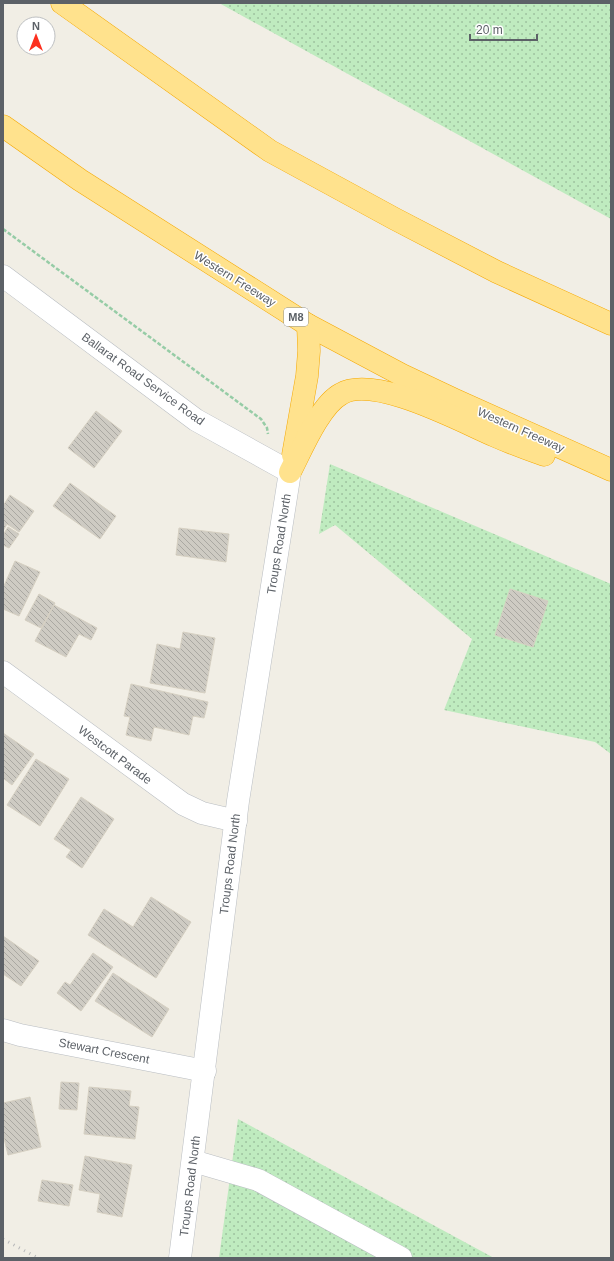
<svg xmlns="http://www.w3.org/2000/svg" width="614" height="1261" font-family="Arial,sans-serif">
<defs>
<pattern id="grass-dots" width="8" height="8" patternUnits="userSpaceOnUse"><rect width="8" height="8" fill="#bfebbf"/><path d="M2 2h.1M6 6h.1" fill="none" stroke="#9ec29f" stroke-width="1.8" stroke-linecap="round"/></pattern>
<pattern id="building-back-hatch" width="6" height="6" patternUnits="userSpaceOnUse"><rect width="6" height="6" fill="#cecbc3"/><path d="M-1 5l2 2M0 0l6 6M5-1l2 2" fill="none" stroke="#aaa8a2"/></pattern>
</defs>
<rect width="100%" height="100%" fill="#f1eee5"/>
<g fill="url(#grass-dots)">
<polygon points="219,3 611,3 611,219"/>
<polygon points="330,464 611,584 611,754 595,742 444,710 472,639 335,525 319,534"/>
<polygon points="238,1119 494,1258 219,1258"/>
</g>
<g fill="url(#building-back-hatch)" stroke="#d6d0c2">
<polygon points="96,411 122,431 94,468 68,448"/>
<polygon points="70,483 116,516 100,539 53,506"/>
<polygon points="10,495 34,511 19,532 7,524 3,531 3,506"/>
<polygon points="8,527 19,534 9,548 3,545 3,535"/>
<polygon points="179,528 229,534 226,562 176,555"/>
<polygon points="15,561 40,572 19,616 3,609 3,588"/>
<polygon points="510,589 548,601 533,647 495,635"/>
<polygon points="39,594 55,603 41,628 25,620"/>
<polygon points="54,605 97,628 91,640 79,634 66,657 35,641"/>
<polygon points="183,632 215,638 205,693 150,683 157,644 180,649"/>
<polygon points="131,684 208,702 204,718 193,716 189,735 154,727 151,741 126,735 130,717 124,716"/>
<polygon points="3,733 34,754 12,785 3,778"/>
<polygon points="36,759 69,779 40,826 7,805"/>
<polygon points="81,797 114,819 82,868 66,857 71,850 54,839"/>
<polygon points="151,897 191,922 156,978 88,935 104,909 133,927"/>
<polygon points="3,936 39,961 21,986 3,974"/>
<polygon points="93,953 113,967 81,1011 57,993 65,982 70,985"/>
<polygon points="113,973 169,1009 152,1037 95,1001"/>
<polygon points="61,1082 79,1083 77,1110 59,1109"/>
<polygon points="89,1087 131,1091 129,1106 139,1107 135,1139 84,1134"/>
<polygon points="30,1097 41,1147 8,1155 3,1134 3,1103"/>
<polygon points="85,1156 132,1165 122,1217 97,1212 100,1194 79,1190"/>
<polygon points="42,1180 73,1185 69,1206 38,1201"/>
</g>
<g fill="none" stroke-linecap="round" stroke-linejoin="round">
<defs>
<g id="minor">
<polyline points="3,276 196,420 290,472 238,801 180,1258"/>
<polyline points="3,672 183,804 202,813 236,821"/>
<polyline points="3,1030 20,1035 205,1071"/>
<polyline points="193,1161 258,1180 401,1258"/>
</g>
<g id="highway">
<polyline points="62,3 270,151 395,219 497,272 611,324"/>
<polyline points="3,126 80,180 308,325 402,375 455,400 611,470"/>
<polyline points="293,455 307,376 309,351 308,325"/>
<path d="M 290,472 C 301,451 320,405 341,394 C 374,374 462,422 495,436 C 511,443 527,449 544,455"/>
</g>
</defs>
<use href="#minor" stroke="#b9bdc2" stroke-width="23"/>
<use href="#highway" stroke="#f5a800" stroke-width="23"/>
<polyline stroke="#96cca6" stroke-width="2.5" stroke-dasharray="4 2" stroke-linecap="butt" points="3,229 261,419 267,428 268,434"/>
<use href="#minor" stroke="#fff" stroke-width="22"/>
<use href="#highway" stroke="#ffe28d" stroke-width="22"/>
<polyline stroke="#b6b7b8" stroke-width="3" stroke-dasharray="1 5" stroke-linecap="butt" points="3,1239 38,1258"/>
</g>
<g text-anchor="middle" stroke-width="3" stroke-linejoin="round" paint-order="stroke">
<rect fill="#fff" stroke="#8d9095" stroke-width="1" x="284" y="308" width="24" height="18" rx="3"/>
<g font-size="11" font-weight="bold" fill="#5c6167">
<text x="296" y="321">M8</text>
</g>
<g font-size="12" fill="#5c6167" stroke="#fff">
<text transform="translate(235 279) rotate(32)" y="4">Western Freeway</text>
<text transform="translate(143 379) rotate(36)" y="4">Ballarat Road Service Road</text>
<text transform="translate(521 430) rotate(24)" y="4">Western Freeway</text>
<text transform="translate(279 544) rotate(-81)" y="4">Troups Road North</text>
<text transform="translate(115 755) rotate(37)" y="4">Westcott Parade</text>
<text transform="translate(230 864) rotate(-83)" y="4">Troups Road North</text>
<text transform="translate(104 1051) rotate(11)" y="4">Stewart Crescent</text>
<text transform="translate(190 1186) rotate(-83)" y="4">Troups Road North</text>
</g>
</g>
<rect width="614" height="1261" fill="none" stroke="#5c6167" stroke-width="8"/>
<g transform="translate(36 36)"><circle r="19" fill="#ffffff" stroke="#bec0c2"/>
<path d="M0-3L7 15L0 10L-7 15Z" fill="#fc301f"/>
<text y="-6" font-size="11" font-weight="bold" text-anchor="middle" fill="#5c6167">N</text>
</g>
<path d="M470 34v6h67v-6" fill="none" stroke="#5c6167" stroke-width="2"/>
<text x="476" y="34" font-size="12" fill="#5c6167" stroke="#ffffff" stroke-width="3" paint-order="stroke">20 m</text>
</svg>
